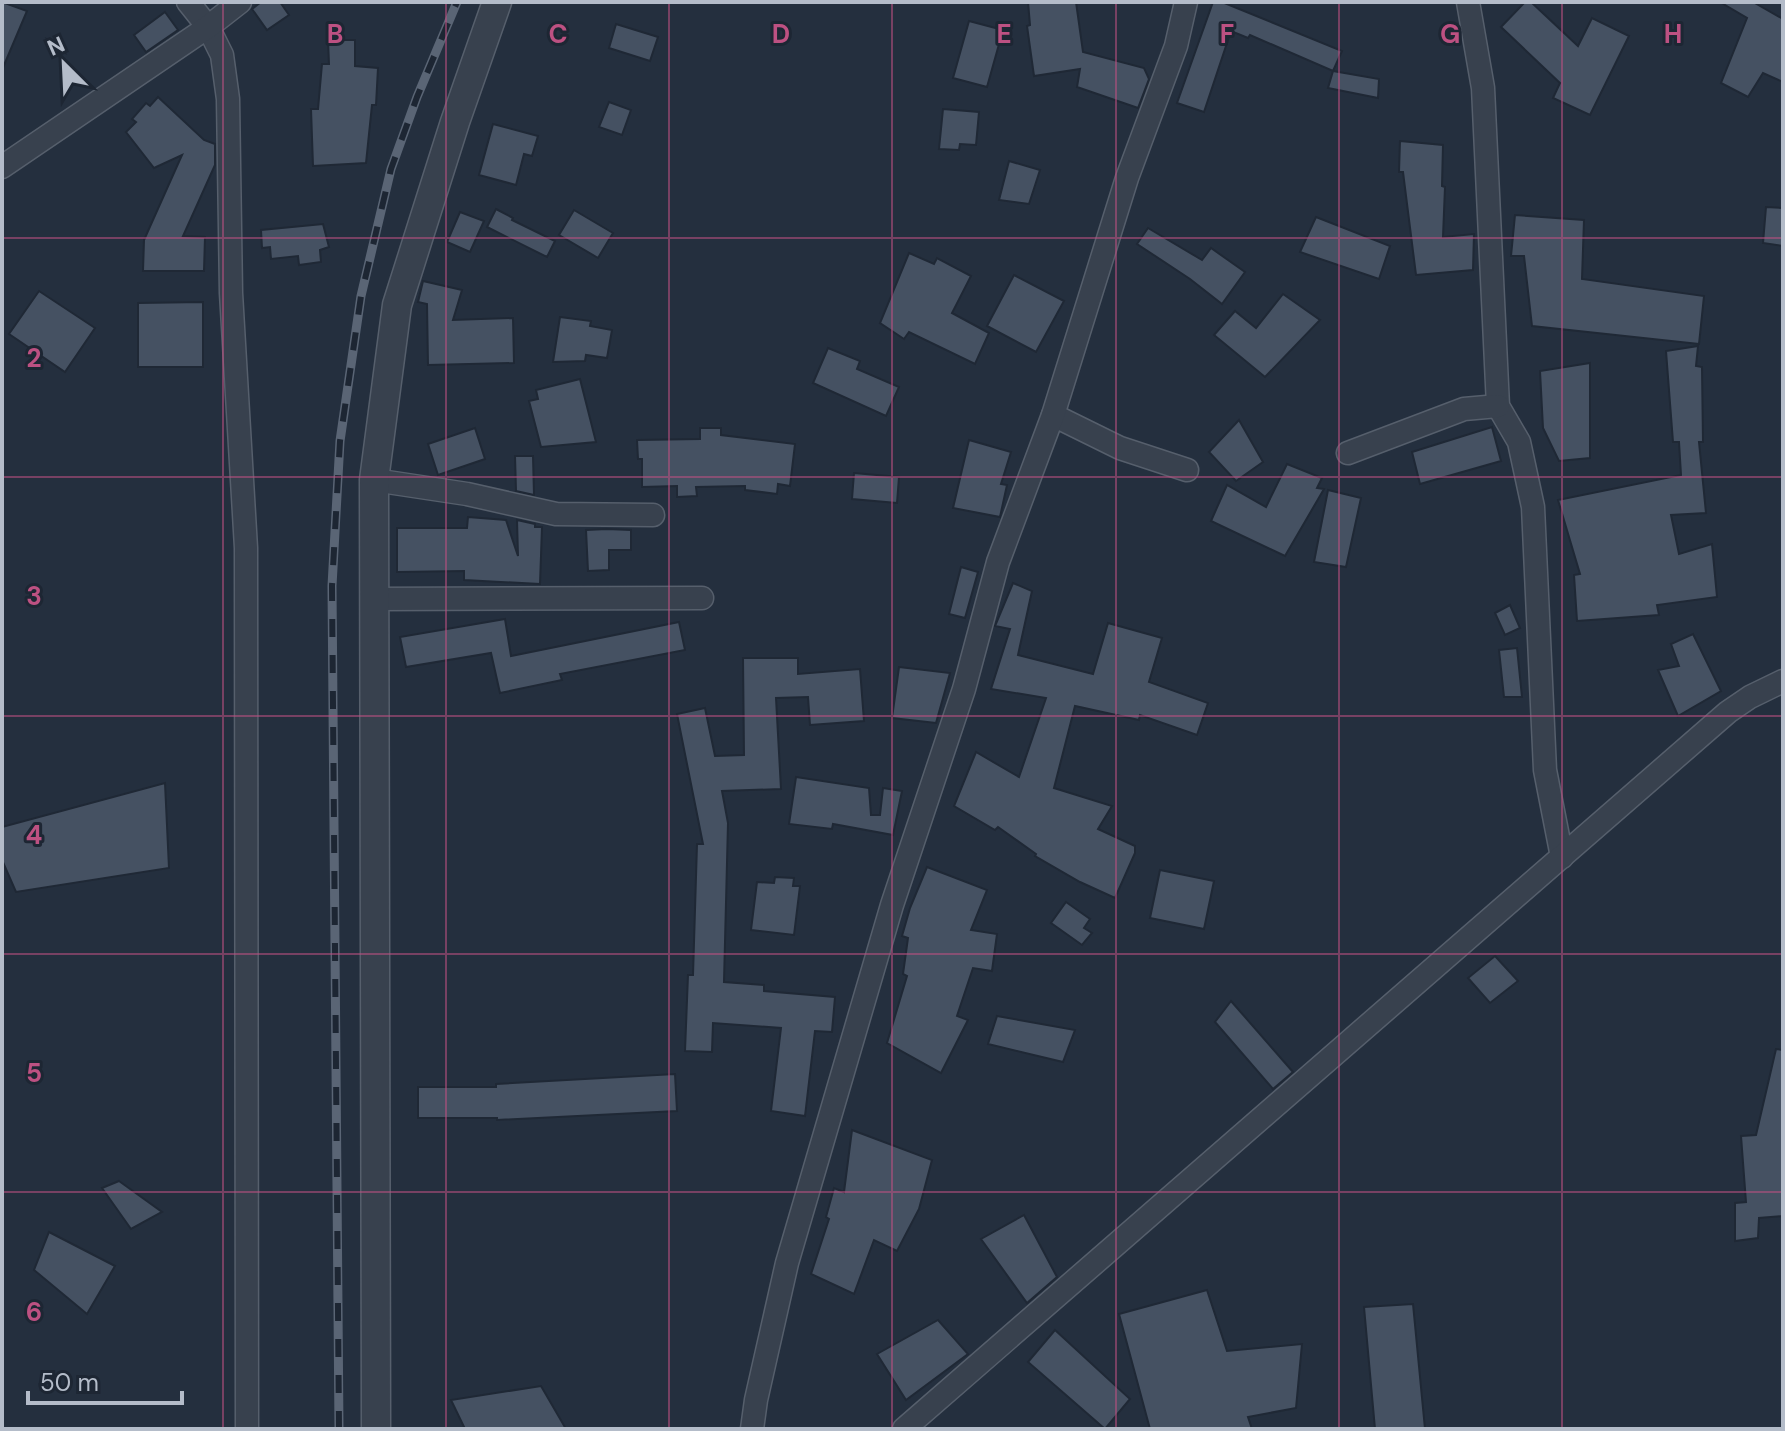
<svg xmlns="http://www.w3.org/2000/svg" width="1785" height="1431" font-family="'DM Sans',sans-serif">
<rect width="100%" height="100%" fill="#242f3e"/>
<g fill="#455162" stroke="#1f2835" stroke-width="2">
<polygon points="2,2 27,11 2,70"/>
<polygon points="261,2 280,2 289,15 267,30 252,9"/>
<polygon points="1028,2 1076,2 1083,52 1144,68 1149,79 1138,108 1077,87 1080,69 1034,76 1027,26 1030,25"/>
<polygon points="1213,2 1222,2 1342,51 1333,71 1250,35 1248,38 1231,31 1204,112 1177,103"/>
<polygon points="1525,2 1531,2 1578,46 1592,18 1629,36 1590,115 1553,98 1560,83 1501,27"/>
<polygon points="1720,2 1753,2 1783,19 1783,82 1763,73 1748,97 1721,83 1747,18"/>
<polygon points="165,12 178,30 146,52 134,35"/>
<polygon points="969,21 1003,30 987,87 953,78"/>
<polygon points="616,24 658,37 650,61 609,48"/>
<polygon points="328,40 355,40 355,66 378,68 376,105 372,105 366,163 313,166 311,109 318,109 322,64 329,64"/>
<polygon points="1333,71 1379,79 1378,98 1328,88"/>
<polygon points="158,97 204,140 215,144 215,165 183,236 205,237 204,271 143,271 144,240 182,155 154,168 126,132 136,122 132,119 146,103 150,106"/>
<polygon points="609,102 631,110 622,135 599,127"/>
<polygon points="943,109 979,112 976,145 960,144 959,150 939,149"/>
<polygon points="493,124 538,136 532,156 524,154 516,185 479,175"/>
<polygon points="1400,141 1443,145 1442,186 1445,187 1443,237 1474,234 1473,270 1416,275 1403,172 1399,172"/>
<polygon points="1009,161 1040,170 1029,204 999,200"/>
<polygon points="1766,207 1783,208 1783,246 1763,243"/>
<polygon points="496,209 513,218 512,220 555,241 547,257 487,227"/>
<polygon points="574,210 613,233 598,258 559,235"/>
<polygon points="460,212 484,221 470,252 447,242"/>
<polygon points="1515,215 1584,220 1582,279 1704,296 1699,344 1532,326 1524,256 1511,256"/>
<polygon points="1316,217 1390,246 1379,279 1300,252"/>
<polygon points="323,224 329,247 320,250 321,262 299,265 298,256 271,259 270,247 262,248 261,230"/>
<polygon points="1148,228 1202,260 1211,248 1245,272 1222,304 1190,279 1137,244"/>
<polygon points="909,253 934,264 937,258 971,276 952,313 989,333 975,364 909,332 904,339 880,323"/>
<polygon points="1014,275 1064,301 1036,352 987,326"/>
<polygon points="423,281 462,290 453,320 513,318 514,363 428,365 427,304 418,302"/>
<polygon points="39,291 95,328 65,372 9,334"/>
<polygon points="1283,294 1320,320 1265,377 1214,335 1235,311 1256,328"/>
<polygon points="203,302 203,367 138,367 138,303"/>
<polygon points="560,317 591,321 590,326 612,330 607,358 586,355 585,361 553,362"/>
<polygon points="1698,346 1696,366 1702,367 1703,442 1699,442 1706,513 1671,515 1679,554 1712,544 1717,597 1657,605 1659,615 1577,621 1574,575 1580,574 1558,500 1681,475 1679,442 1673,442 1666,351"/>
<polygon points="828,348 860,361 857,369 899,387 886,416 813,383"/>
<polygon points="1590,363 1590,458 1559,461 1543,428 1540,371"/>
<polygon points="580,379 596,442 541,447 529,401 538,399 536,390"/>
<polygon points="1239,420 1263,462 1236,481 1209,452"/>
<polygon points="1492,427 1501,461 1420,484 1412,452"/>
<polygon points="475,428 485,459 438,475 428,444"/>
<polygon points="700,428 721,428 721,435 795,444 790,486 778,484 777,494 745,490 745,486 696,487 697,496 677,497 677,486 642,487 642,459 638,459 637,440 700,439"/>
<polygon points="969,440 1011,452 1001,484 1007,485 1000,517 953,508"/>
<polygon points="515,456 533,456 534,495 516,491"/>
<polygon points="1287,464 1322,478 1317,488 1324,489 1285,556 1211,521 1227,485 1266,507"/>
<polygon points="854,473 899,477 897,503 852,499"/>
<polygon points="1328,490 1361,498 1346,567 1314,562"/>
<polygon points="468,517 506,520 518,556 517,520 535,524 535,527 542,527 540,584 464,580 464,571 397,572 397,528 467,528"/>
<polygon points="607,529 631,530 631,550 609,550 609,570 588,571 586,530"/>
<polygon points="961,567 978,572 965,618 949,614"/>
<polygon points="1013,583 1032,591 1018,655 1093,674 1108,623 1162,638 1149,682 1208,703 1197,735 1140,715 1139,720 1075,706 1054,788 1112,806 1098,829 1135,846 1135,853 1115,898 1080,882 1035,856 1036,854 998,827 995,830 954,806 976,752 1019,777 1046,698 991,689 1010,629 995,626"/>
<polygon points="1510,605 1520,628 1505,635 1495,613"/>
<polygon points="505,619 511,656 679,622 685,650 560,674 562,680 500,693 491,653 406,667 400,637"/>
<polygon points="1693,634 1721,691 1678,716 1658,670 1679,666 1671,644"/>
<polygon points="1517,648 1522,697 1504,697 1499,650"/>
<polygon points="743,658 798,658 798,674 860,669 864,721 810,725 808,697 776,698 781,789 722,791 728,823 724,982 764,985 764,991 835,997 832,1032 815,1031 805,1116 771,1111 781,1028 713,1023 712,1052 685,1051 688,975 693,975 697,844 703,844 677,714 705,708 715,756 744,755"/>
<polygon points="899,667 950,673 936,723 892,718"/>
<polygon points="796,777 869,788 871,815 880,815 883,788 902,791 893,835 833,824 832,829 789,824"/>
<polygon points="165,783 169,868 16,892 2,860 2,827"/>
<polygon points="927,867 987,890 971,930 997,934 992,971 973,968 957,1016 968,1020 941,1073 887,1043 907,976 903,974 908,938 902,936 910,908"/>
<polygon points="1160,870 1214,881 1204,929 1150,918"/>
<polygon points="775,877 794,878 793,886 800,886 794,935 751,930 757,882 774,883"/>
<polygon points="1066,902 1090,919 1084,928 1092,933 1082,945 1051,923"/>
<polygon points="1495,956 1518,981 1490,1003 1468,978"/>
<polygon points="1231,1001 1293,1072 1273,1089 1215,1022"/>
<polygon points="997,1016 1075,1030 1063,1062 988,1044"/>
<polygon points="1776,1049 1783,1050 1783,1216 1759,1218 1758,1238 1735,1241 1735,1203 1746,1202 1741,1136 1756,1135"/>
<polygon points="675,1074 677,1111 497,1120 497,1118 418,1118 418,1087 496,1087 496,1084"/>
<polygon points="852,1130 932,1160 919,1209 897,1251 874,1240 854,1294 811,1274 829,1219 826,1217 834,1188 844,1192"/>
<polygon points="119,1181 162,1212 131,1229 102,1188"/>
<polygon points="1024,1215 1057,1277 1027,1303 981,1239"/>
<polygon points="49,1232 115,1266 87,1314 34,1270"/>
<polygon points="1207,1290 1227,1351 1302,1344 1296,1408 1248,1417 1252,1429 1150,1429 1119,1314"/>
<polygon points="1413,1304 1425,1429 1375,1429 1364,1307"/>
<polygon points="938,1320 968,1354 906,1400 877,1354"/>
<polygon points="1055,1330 1130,1399 1105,1429 1028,1362"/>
<polygon points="541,1386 566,1429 465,1429 451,1400"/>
</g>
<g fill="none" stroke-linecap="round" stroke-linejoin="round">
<defs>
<g id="minor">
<polyline points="188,2 208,27 222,55 228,99 231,293 246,548 247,1429"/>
<polyline points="1468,2 1483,88 1498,406 1519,442 1533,507 1545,770 1562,857"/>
<polyline points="2,167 208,27 240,2"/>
<polyline points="1053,415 1120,448 1187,470"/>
<polyline points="1348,453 1464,409 1498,406"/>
<polyline points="374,480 467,494 556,514 653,515"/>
<polyline points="373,599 702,598"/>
<polyline points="752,1429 756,1400 787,1263 892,905 964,689 998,562 1053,415 1127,178 1176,46 1186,2"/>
<polyline points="904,1429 1728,712 1750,697 1783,681"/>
</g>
<polyline id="tertiary" points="376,1429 374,480 397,305 455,122 497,2"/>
</defs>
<use href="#minor" stroke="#565f6c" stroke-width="25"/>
<use href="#tertiary" stroke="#565f6c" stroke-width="31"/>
<use href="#minor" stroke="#38414e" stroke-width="22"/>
<use href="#tertiary" stroke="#38414e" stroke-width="28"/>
<defs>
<polyline id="rail" points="339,1429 332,586 340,441 361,296 391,169 417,97 457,2"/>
</defs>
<use href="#rail" stroke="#5a6575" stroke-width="9"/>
<use href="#rail" stroke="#1d2633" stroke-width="6" stroke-dasharray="18" stroke-linecap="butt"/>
</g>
<path fill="none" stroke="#bd5182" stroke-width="2" stroke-opacity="0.55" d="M 223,2 L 223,1429M 446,2 L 446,1429M 669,2 L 669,1429M 892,2 L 892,1429M 1116,2 L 1116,1429M 1339,2 L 1339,1429M 1562,2 L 1562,1429M 2,238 L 1783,238M 2,477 L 1783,477M 2,716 L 1783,716M 2,954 L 1783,954M 2,1192 L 1783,1192"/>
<g font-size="26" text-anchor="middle" font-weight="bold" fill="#bd5182" stroke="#1d2633" stroke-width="6" stroke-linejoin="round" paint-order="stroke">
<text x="335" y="43">B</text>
<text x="558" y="43">C</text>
<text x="781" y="43">D</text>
<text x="1004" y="43">E</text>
<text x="1227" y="43">F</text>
<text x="1450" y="43">G</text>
<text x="1673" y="43">H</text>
<text x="34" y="367">2</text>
<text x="34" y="605">3</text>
<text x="34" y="844">4</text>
<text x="34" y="1082">5</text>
<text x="34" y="1321">6</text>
</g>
<rect width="1785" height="1431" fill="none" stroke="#b4bcc9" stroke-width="8"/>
<g transform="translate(64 64) rotate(336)" stroke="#1d2633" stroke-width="6" paint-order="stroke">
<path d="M0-6L14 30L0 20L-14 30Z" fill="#b4bcc9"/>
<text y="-12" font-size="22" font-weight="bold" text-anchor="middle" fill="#b4bcc9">N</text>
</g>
<path d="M28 1391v12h154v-12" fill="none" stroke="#b4bcc9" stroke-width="4"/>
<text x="40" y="1391" font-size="24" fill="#b4bcc9" stroke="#1d2633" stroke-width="6" paint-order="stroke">50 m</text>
</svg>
